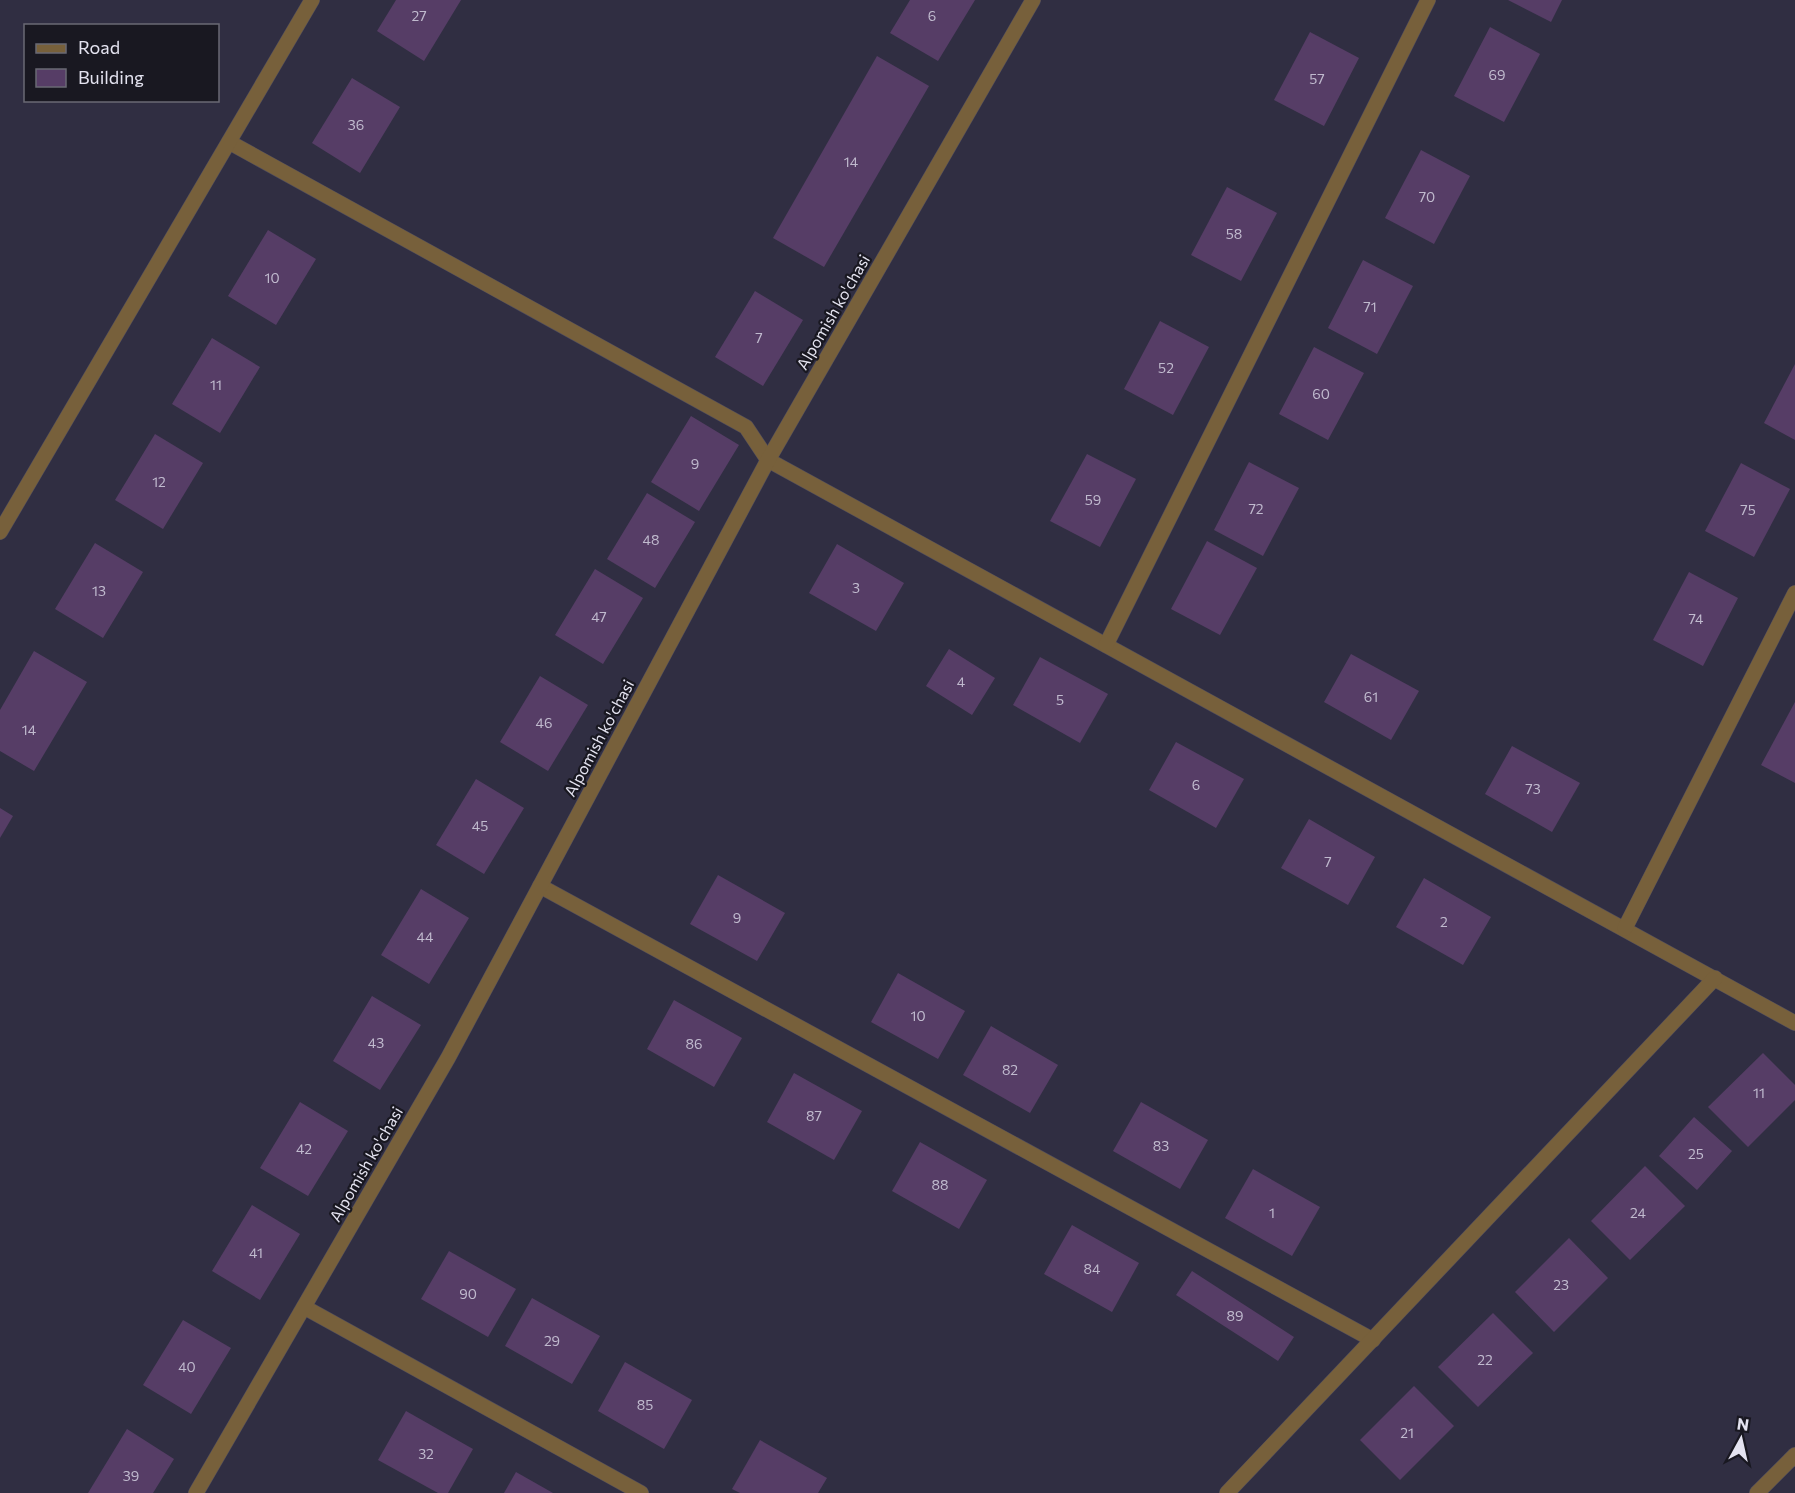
<svg xmlns="http://www.w3.org/2000/svg" width="1795" height="1493" font-family="Commissioner,sans-serif">
<rect width="100%" height="100%" fill="#302e42"/>
<g fill="#563d66">
<polygon points="396,0 461,0 424,61 377,31"/>
<polygon points="910,0 975,0 938,61 890,33"/>
<polygon points="1508,0 1562,0 1551,22"/>
<polygon points="1490,27 1540,54 1504,122 1454,96"/>
<polygon points="1310,32 1359,58 1324,126 1274,100"/>
<polygon points="877,56 929,86 824,267 773,238"/>
<polygon points="352,78 400,107 360,173 312,143"/>
<polygon points="1421,150 1470,176 1434,244 1385,218"/>
<polygon points="1227,187 1277,213 1241,281 1191,255"/>
<polygon points="268,230 316,259 276,325 228,296"/>
<polygon points="1363,260 1413,286 1377,354 1328,328"/>
<polygon points="755,291 803,320 763,386 715,357"/>
<polygon points="1160,321 1209,347 1173,415 1124,389"/>
<polygon points="212,338 260,367 220,433 172,404"/>
<polygon points="1314,347 1364,373 1328,440 1279,414"/>
<polygon points="1795,364 1795,440 1764,423"/>
<polygon points="691,416 739,445 699,511 651,482"/>
<polygon points="155,434 203,463 163,529 115,500"/>
<polygon points="1087,454 1136,479 1100,547 1050,521"/>
<polygon points="1249,462 1299,488 1263,556 1214,530"/>
<polygon points="1741,463 1790,489 1754,557 1705,531"/>
<polygon points="647,493 695,522 655,588 607,559"/>
<polygon points="1207,541 1257,568 1220,635 1171,609"/>
<polygon points="95,543 143,572 103,638 55,609"/>
<polygon points="837,544 904,583 876,631 809,593"/>
<polygon points="595,569 643,598 603,664 555,635"/>
<polygon points="1689,572 1738,598 1703,666 1653,640"/>
<polygon points="949,649 995,678 972,715 926,686"/>
<polygon points="34,651 87,682 34,771 0,751 0,710"/>
<polygon points="1351,654 1419,691 1391,740 1324,702"/>
<polygon points="1040,657 1108,694 1080,743 1013,705"/>
<polygon points="540,676 588,705 548,771 500,742"/>
<polygon points="1795,702 1795,783 1761,765"/>
<polygon points="1176,742 1244,779 1216,828 1149,790"/>
<polygon points="1512,746 1580,783 1552,832 1485,794"/>
<polygon points="476,779 524,808 484,874 436,845"/>
<polygon points="0,808 13,816 0,838"/>
<polygon points="1309,819 1375,857 1348,905 1281,868"/>
<polygon points="718,875 785,913 757,961 690,924"/>
<polygon points="1424,878 1491,917 1463,965 1396,927"/>
<polygon points="421,889 469,918 429,984 381,955"/>
<polygon points="898,973 965,1011 938,1059 871,1022"/>
<polygon points="372,996 421,1025 380,1090 333,1061"/>
<polygon points="674,1000 742,1038 714,1087 647,1049"/>
<polygon points="991,1026 1058,1065 1030,1113 963,1075"/>
<polygon points="1763,1053 1795,1085 1795,1100 1748,1147 1708,1107"/>
<polygon points="794,1073 862,1111 834,1160 767,1122"/>
<polygon points="300,1102 348,1131 308,1196 260,1168"/>
<polygon points="1141,1102 1208,1140 1180,1189 1113,1151"/>
<polygon points="1694,1117 1732,1151 1697,1190 1659,1156"/>
<polygon points="920,1142 987,1180 959,1229 892,1191"/>
<polygon points="1645,1166 1685,1206 1630,1260 1591,1221"/>
<polygon points="1253,1169 1320,1207 1292,1256 1225,1218"/>
<polygon points="252,1205 300,1234 260,1300 212,1271"/>
<polygon points="1072,1225 1139,1263 1112,1312 1044,1274"/>
<polygon points="1569,1238 1608,1278 1554,1332 1515,1292"/>
<polygon points="449,1251 516,1289 488,1337 421,1299"/>
<polygon points="1192,1271 1294,1337 1278,1361 1176,1295"/>
<polygon points="532,1298 600,1336 572,1384 505,1346"/>
<polygon points="1493,1313 1533,1353 1478,1407 1438,1367"/>
<polygon points="183,1320 231,1348 191,1414 143,1385"/>
<polygon points="625,1362 692,1400 664,1449 598,1411"/>
<polygon points="1414,1386 1454,1426 1400,1480 1360,1440"/>
<polygon points="406,1411 473,1449 448,1493 438,1493 378,1460"/>
<polygon points="127,1429 174,1459 153,1493 88,1493"/>
<polygon points="760,1440 827,1478 818,1493 740,1493 732,1489"/>
<polygon points="516,1472 553,1493 504,1493"/>
</g>
<g fill="none" stroke-linecap="round" stroke-linejoin="round">
<defs>
<g id="street">
<polyline points="229,142 746,427 768,460 1795,1023"/>
<polyline points="0,532 312,0"/>
<polyline points="1106,645 1428,0"/>
<polyline points="540,886 1373,1340"/>
<polyline points="1625,928 1795,593"/>
<polyline points="304,1307 641,1493"/>
<polyline points="196,1493 448,1058 768,460 1033,0"/>
<polyline points="1227,1493 1715,978"/>
<polyline points="1757,1493 1795,1455"/>
</g>
</defs>
<use href="#street" stroke="#4d4b5e" stroke-width="16"/>
<use href="#street" stroke="#77603b" stroke-width="15"/>
</g>
<g text-anchor="middle" stroke-width="4.5" stroke-linejoin="round" paint-order="stroke">
<g font-size="14" fill="#c0bace">
<text x="419" y="21">27</text>
<text x="932" y="21">6</text>
<text x="1497" y="80">69</text>
<text x="1317" y="84">57</text>
<text x="356" y="130">36</text>
<text x="851" y="167">14</text>
<text x="1427" y="202">70</text>
<text x="1234" y="239">58</text>
<text x="272" y="283">10</text>
<text x="1370" y="312">71</text>
<text x="759" y="343">7</text>
<text x="1166" y="373">52</text>
<text x="216" y="390">11</text>
<text x="1321" y="399">60</text>
<text x="695" y="469">9</text>
<text x="159" y="487">12</text>
<text x="1093" y="505">59</text>
<text x="1256" y="514">72</text>
<text x="1748" y="515">75</text>
<text x="651" y="545">48</text>
<text x="856" y="593">3</text>
<text x="99" y="596">13</text>
<text x="599" y="622">47</text>
<text x="1696" y="624">74</text>
<text x="961" y="687">4</text>
<text x="1371" y="702">61</text>
<text x="1060" y="705">5</text>
<text x="544" y="728">46</text>
<text x="29" y="735">14</text>
<text x="1196" y="790">6</text>
<text x="1533" y="794">73</text>
<text x="480" y="831">45</text>
<text x="1328" y="867">7</text>
<text x="737" y="923">9</text>
<text x="1444" y="927">2</text>
<text x="425" y="942">44</text>
<text x="918" y="1021">10</text>
<text x="376" y="1048">43</text>
<text x="694" y="1049">86</text>
<text x="1010" y="1075">82</text>
<text x="1759" y="1098">11</text>
<text x="814" y="1121">87</text>
<text x="1161" y="1151">83</text>
<text x="304" y="1154">42</text>
<text x="1696" y="1159">25</text>
<text x="940" y="1190">88</text>
<text x="1272" y="1218">1</text>
<text x="1638" y="1218">24</text>
<text x="256" y="1258">41</text>
<text x="1092" y="1274">84</text>
<text x="1561" y="1290">23</text>
<text x="468" y="1299">90</text>
<text x="1235" y="1321">89</text>
<text x="552" y="1346">29</text>
<text x="1485" y="1365">22</text>
<text x="187" y="1372">40</text>
<text x="645" y="1410">85</text>
<text x="1407" y="1438">21</text>
<text x="426" y="1459">32</text>
<text x="131" y="1481">39</text>
</g>
<g font-size="16" fill="#e4e3f0" stroke="#191821">
<text transform="translate(833 312) rotate(-60)" y="6">Alpomish ko'chasi</text>
<text transform="translate(599 738) rotate(-62)" y="6">Alpomish ko'chasi</text>
<text transform="translate(366 1164) rotate(-60)" y="6">Alpomish ko'chasi</text>
</g>
</g>
<rect x="24" y="24" width="195" height="78" fill="#191821" stroke="#6a6974" stroke-width="1.5"/>
<rect x="36" y="44" width="30" height="9" fill="#77603b" stroke="#6a6974" stroke-width="1.5"/>
<text x="78" y="54" font-size="18" fill="#e4e3f0">Road</text>
<rect x="36" y="69" width="30" height="18" fill="#563d66" stroke="#6a6974" stroke-width="1.5"/>
<text x="78" y="84" font-size="18" fill="#e4e3f0">Building</text>
<g transform="translate(1741 1439) rotate(8)" stroke="#191821" stroke-width="4.5" paint-order="stroke">
<path d="M0-4.5L10 22L0 15L-10 22Z" fill="#e4e3f0"/>
<text y="-9" font-size="16" font-weight="bold" text-anchor="middle" fill="#e4e3f0">N</text>
</g>
</svg>
